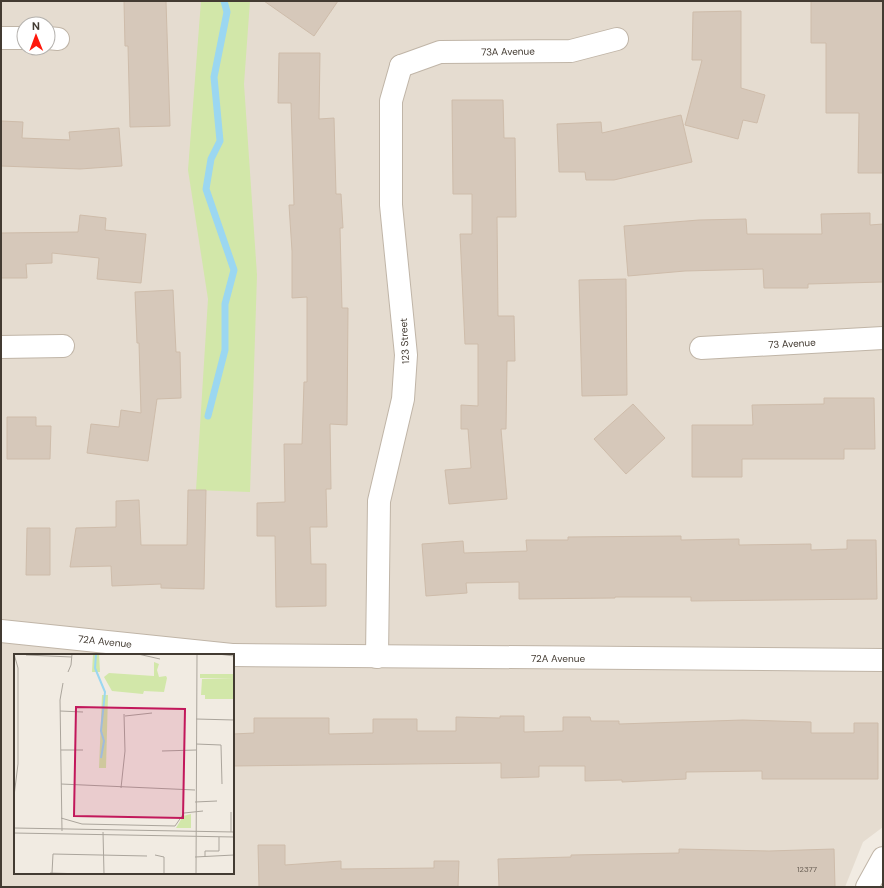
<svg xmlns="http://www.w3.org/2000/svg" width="884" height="888" font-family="'DM Sans',sans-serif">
<rect width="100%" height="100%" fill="#f1ebe2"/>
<path fill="#e5dcd0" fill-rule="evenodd" d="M 1,1 L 883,1 L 883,827 L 863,842 L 845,887 L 1,887 ZM 24,24 L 48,24 L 48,48 L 24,48 ZM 15,655 L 233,655 L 233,873 L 15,873 Z"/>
<polygon fill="#d2e7a9" points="201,1 250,1 244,84 257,275 250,492 196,490 208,299 188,170"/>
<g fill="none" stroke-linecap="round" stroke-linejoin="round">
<polyline stroke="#9bd7f1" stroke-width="7" points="208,416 225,350 225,304 234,270 206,189 211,159 220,141 214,77 227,12 224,1"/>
</g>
<g fill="#d6c8ba" stroke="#cebcaa">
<polygon points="124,1 166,1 170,126 130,127 128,46 125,46"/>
<polygon points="264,1 338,1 314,36"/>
<polygon points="811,1 883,1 883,173 858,173 859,113 826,113 826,43 811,43"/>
<polygon points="741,11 741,88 765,95 757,123 743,120 738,139 685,125 702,60 692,60 693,12"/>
<polygon points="279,53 320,53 319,119 334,118 336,194 341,194 343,228 340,228 342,308 348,308 347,425 330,424 331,489 326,489 327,527 310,527 311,564 326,564 326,606 276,607 275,536 257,536 257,503 285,502 284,444 302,444 304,382 307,382 307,297 292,298 292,251 289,205 294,205 291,103 278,103"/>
<polygon points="452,100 503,100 504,138 515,138 516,217 497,217 498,316 514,316 515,361 507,361 506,429 501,429 507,499 449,504 445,470 471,468 468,429 461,429 461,405 478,406 478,344 465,344 460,234 472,234 472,194 453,194"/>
<polygon points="681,115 692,162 614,180 586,180 585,172 559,172 557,124 601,122 602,133"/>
<polygon points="1,121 23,122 22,138 70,140 69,132 119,128 122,166 80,169 1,166"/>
<polygon points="870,213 870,225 883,224 883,282 808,284 808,288 764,288 763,269 685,271 628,276 624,226 699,220 746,219 747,234 822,234 821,214"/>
<polygon points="80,215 106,218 105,230 146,234 141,283 97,279 99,258 52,253 52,263 26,264 27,278 1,278 1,233 78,232"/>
<polygon points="626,279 627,395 582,396 579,280"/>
<polygon points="173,290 176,352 180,352 181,398 157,399 148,461 87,453 91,424 119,427 121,410 141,413 139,343 137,343 135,292"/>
<polygon points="824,398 874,398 875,449 844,449 844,459 742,459 742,477 692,477 692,425 753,425 752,405 824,404"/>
<polygon points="633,404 665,438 626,474 594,439"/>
<polygon points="7,417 36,417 36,426 51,426 50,459 7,459"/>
<polygon points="188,490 206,490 204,589 161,588 161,584 112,586 111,566 70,567 76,528 116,527 116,501 139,500 141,545 187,545"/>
<polygon points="27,528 50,528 50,575 26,575"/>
<polygon points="681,536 681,540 739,539 739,545 811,544 811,550 847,549 847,540 876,540 877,599 691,601 691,597 615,597 615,598 519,599 519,582 466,583 467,593 426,596 422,544 463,541 464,553 527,551 526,540 568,540 568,537"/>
<polygon points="500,716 524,716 524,732 563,731 563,717 590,717 591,721 619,721 619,724 743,720 811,722 811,733 854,733 854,723 878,723 878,779 762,779 762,771 686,772 686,779 622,782 622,780 585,781 585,766 539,766 539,777 501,778 501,763 233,766 233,734 254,733 254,718 329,718 329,734 373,733 373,719 417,719 417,731 456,731 456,717 500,718"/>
<polygon points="258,845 285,845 285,865 341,861 341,869 434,868 434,861 459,861 458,887 259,887"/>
<polygon points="679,849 769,851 834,849 835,887 499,887 498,859 571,857 571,855 679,853"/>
</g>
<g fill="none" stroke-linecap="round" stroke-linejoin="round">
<defs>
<g id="street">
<polyline points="1,38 24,38"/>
<polyline points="48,38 58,39"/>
<polyline points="401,66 440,52 571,51 617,39"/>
<polyline points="1,347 63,346"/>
<polyline points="701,348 883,338"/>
<polyline points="1,631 232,655"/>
<polyline points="233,655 883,660"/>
<polyline points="377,657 379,501 403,399 406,355 391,205 391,101 401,66"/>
<polyline points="867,887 883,858"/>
</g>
</defs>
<use href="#street" stroke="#c0b5a7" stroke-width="24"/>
<use href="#street" stroke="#fff" stroke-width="22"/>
</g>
<g text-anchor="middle" stroke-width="3" stroke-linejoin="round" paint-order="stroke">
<g font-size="8" fill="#685e54">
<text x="807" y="872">12377</text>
</g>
<g font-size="10" fill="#433b32" stroke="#fff">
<text transform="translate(508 51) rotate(-1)" y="4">73A Avenue</text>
<text transform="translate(404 341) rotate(-93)" y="4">123 Street</text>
<text transform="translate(792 343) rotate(-3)" y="4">73 Avenue</text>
<text transform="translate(105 641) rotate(6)" y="4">72A Avenue</text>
<text x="558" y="662">72A Avenue</text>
</g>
</g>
<g transform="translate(14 654)">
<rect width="220" height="220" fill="#f1ebe2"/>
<path d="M 79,0 L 85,0 L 86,18 L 78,18 ZM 140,8 L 145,10 L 143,16 L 145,23 L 152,22 L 153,24 L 150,38 L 130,37 L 129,40 L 98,37 L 90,23 L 95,19 L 140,22 ZM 186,20 L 220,20 L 220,25 L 186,24 ZM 188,25 L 220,25 L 220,45 L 191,45 L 191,41 L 187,41 ZM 88,41 L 94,41 L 92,114 L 85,114 ZM 177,160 L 177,174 L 162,174 L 169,162 Z" fill="#d2e7a9"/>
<path fill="none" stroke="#9bd7f1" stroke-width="2" d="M 82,0 L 81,14 L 91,38 L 87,77 L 90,87 L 87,104"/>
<path fill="none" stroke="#aba59c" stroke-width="1" d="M 124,0 L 146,5M 204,0 L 220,2M 12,1 L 58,3M 54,18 L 57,11 L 58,0M 46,57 L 69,58M 111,62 L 138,59M 182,65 L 220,66M 182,90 L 207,91 L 208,130M 47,96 L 69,96M 148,97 L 182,96M 47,130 L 181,136M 107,134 L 111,97 L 110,60M 0,142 L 4,110 L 4,14 L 0,0M 181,148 L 203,147M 217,158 L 217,178M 47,164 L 68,170 L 161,172 L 170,159 L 189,157M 0,174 L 220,178M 48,177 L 46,46 L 49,29M 89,178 L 90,220M 0,179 L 220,183M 141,201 L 150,203 L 150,220M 181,203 L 220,201M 191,203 L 191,197 L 205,197 L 205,183M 36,219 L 71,220M 38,219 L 39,200 L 133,202M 182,220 L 183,0"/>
<path fill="#c2185b" fill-opacity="0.15" stroke="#c2185b" stroke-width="2" d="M 62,53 L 171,55 L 169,164 L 60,162 Z"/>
<rect width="220" height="220" fill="none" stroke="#433b32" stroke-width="2"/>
</g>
<rect width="884" height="888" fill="none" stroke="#433b32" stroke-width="4"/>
<g transform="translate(36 36) rotate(359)"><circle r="19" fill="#ffffff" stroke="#b4b1ad"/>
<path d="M0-3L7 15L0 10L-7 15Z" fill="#fe180c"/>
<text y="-6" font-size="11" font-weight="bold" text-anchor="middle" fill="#433b32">N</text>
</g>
</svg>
